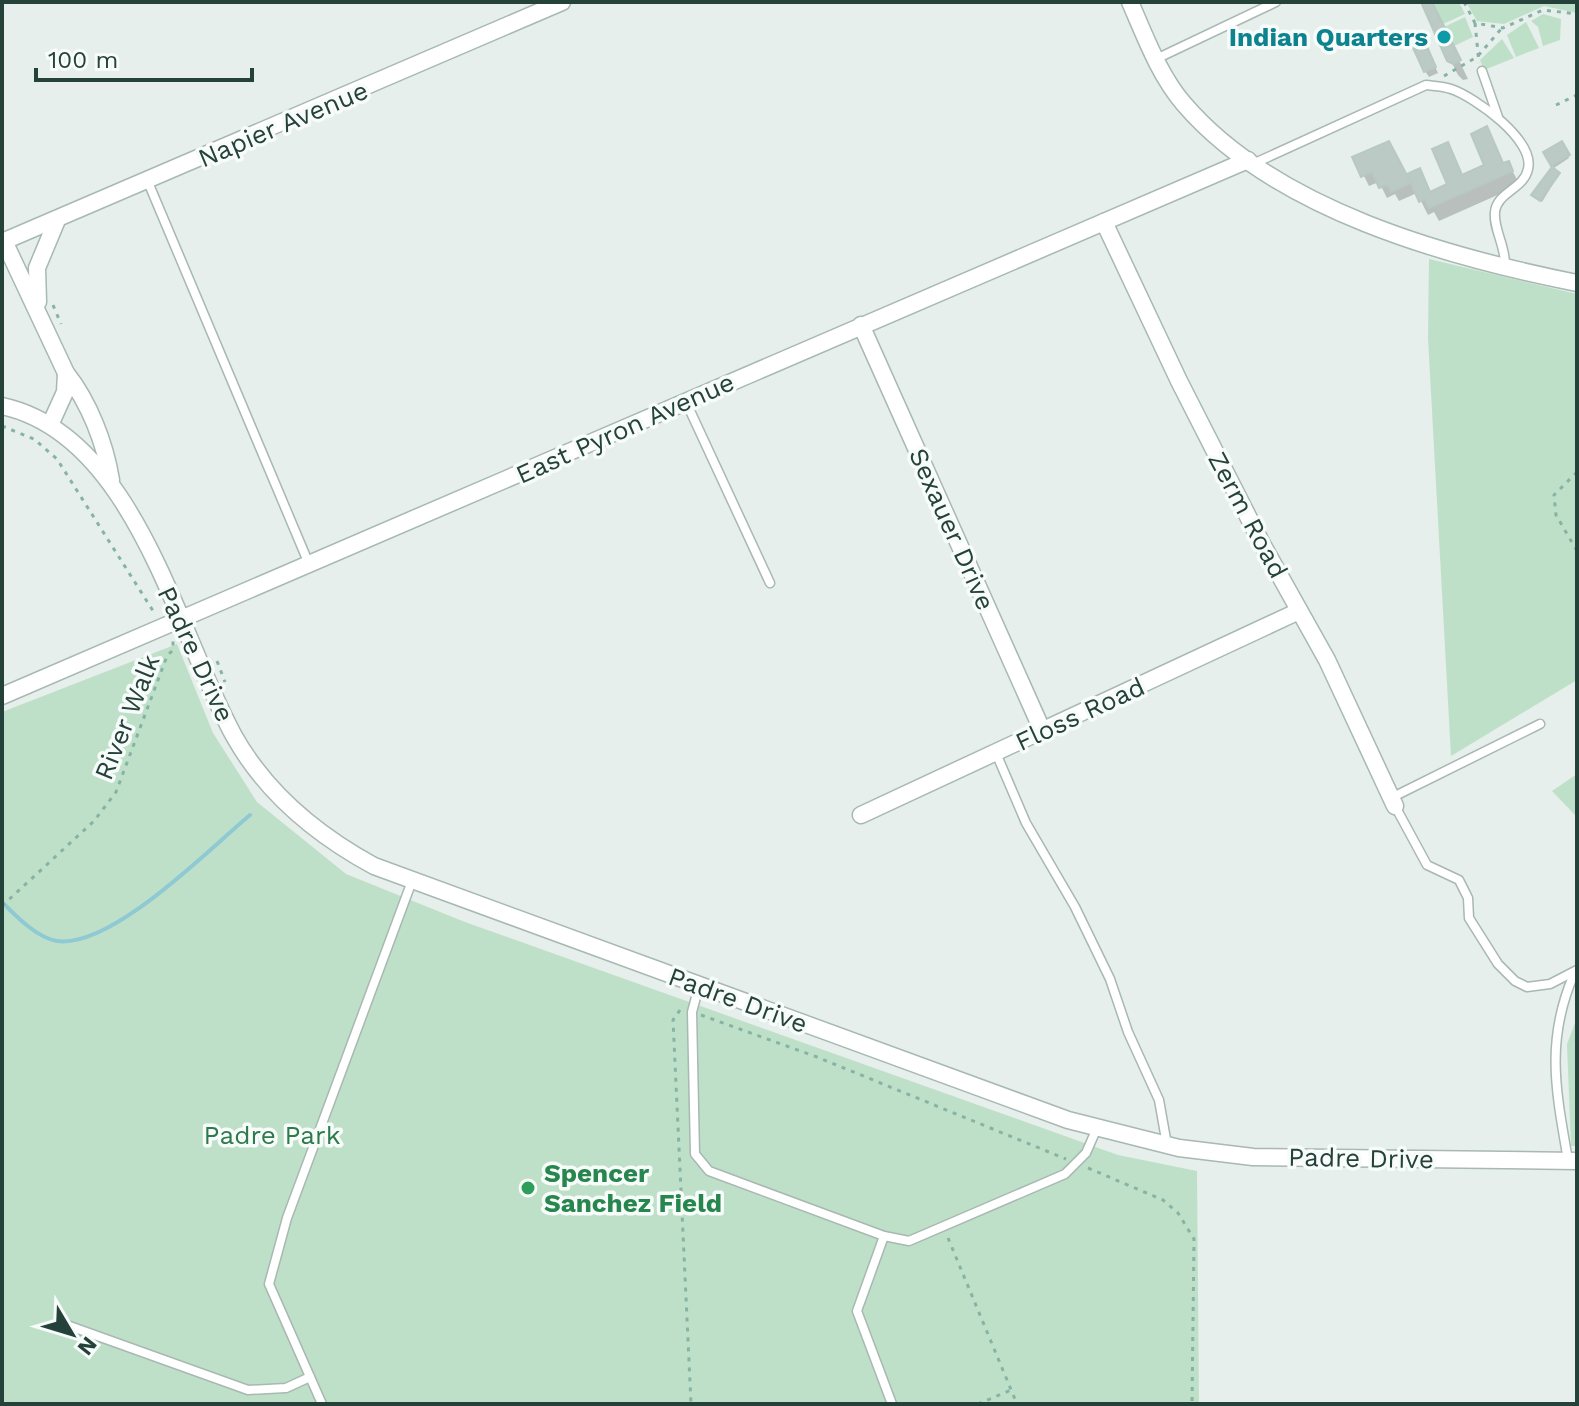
<svg xmlns="http://www.w3.org/2000/svg" width="1579" height="1406" font-family="'Work Sans',sans-serif">
<rect width="100%" height="100%" fill="#e6efeb"/>
<g fill="#bfe0c8">
<polygon points="1432,2 1459,2 1465,14 1443,24"/>
<polygon points="1466,2 1577,2 1577,13 1544,6 1504,24 1477,21"/>
<polygon points="1543,14 1561,19 1560,40 1543,46 1538,27 1531,21"/>
<polygon points="1465,17 1473,37 1454,46 1444,27"/>
<polygon points="1526,22 1539,48 1516,57 1507,35"/>
<polygon points="1502,39 1514,58 1484,70 1480,60"/>
<polygon points="1429,259 1577,294 1577,680 1451,756 1428,338"/>
<polygon points="177,644 213,733 257,802 346,874 465,922 1118,1155 1197,1171 1199,1404 2,1404 2,712"/>
<polygon points="1577,774 1577,817 1552,791"/>
<polygon points="1577,1018 1577,1146 1571,1146 1567,1044"/>
</g>
<g fill="#0003">
<polygon points="1422,2 1431,2 1468,79 1463,80 1458,75"/>
<polygon points="1424,42 1438,73 1429,77 1425,71"/>
<polygon points="1486,129 1504,165 1508,163 1520,185 1439,221 1434,212 1428,215 1417,193 1399,201 1395,194 1387,198 1379,182 1369,186 1355,158 1406,176 1419,171 1431,194 1449,185 1447,145 1463,177 1487,166"/>
<polygon points="1561,144 1569,158 1554,168 1546,152"/>
<polygon points="1559,174 1542,202 1535,197"/>
</g>
<g fill="none" stroke-linecap="round" stroke-linejoin="round">
<path stroke="#8ec9d4" stroke-width="4" d="M 2,902 C 16,916 37,938 57,941 C 111,949 208,850 250,815"/>
</g>
<g fill="#bbcac4" stroke="#b8c9c2" stroke-width="2">
<polygon points="1421,2 1432,2 1461,60 1453,64 1447,61"/>
<polygon points="1421,33 1436,67 1424,72 1409,39"/>
<polygon points="1487,126 1503,163 1509,161 1513,171 1429,208 1425,199 1419,202 1407,174 1420,168 1430,192 1447,184 1432,149 1448,142 1462,175 1484,165 1471,134"/>
<polygon points="1389,141 1411,183 1391,192 1388,185 1379,188 1372,172 1361,177 1352,157"/>
<polygon points="1562,141 1570,155 1551,166 1543,152"/>
<polygon points="1552,167 1560,173 1540,201 1531,195"/>
</g>
<g fill="none" stroke-linecap="round" stroke-linejoin="round">
<defs>
<g id="lane">
<polyline points="1156,59 1276,2"/>
<polyline points="1482,71 1498,117"/>
<path d="M 1255,163 L 1426,85 C 1434,86 1443,86 1451,89 C 1475,97 1535,140 1528,169 C 1524,189 1497,192 1495,212 C 1493,229 1506,246 1505,266"/>
<polyline points="148,182 309,564"/>
<polyline points="686,402 770,583"/>
<polyline points="996,753 1026,823 1075,907 1110,979 1128,1032 1159,1100 1167,1145"/>
<polyline points="1391,798 1540,724"/>
<polyline points="1395,806 1427,865 1459,880 1468,898 1469,918 1498,964 1515,981 1527,987 1550,984 1577,970"/>
<polyline points="699,986 692,1012 695,1154 709,1171 884,1236 909,1241 1065,1174 1086,1153 1097,1128"/>
<path d="M 1568,1160 C 1556,1091 1545,1041 1574,974"/>
<polyline points="884,1236 857,1311 892,1404"/>
<polyline points="64,1324 248,1390 286,1388 310,1377"/>
<polyline points="322,1404 269,1284 287,1218 412,881"/>
</g>
<g id="street">
<path d="M 1130,2 C 1145,36 1159,75 1184,104 C 1274,209 1446,257 1577,283"/>
<polyline points="1104,222 1179,381 1261,542 1327,660 1395,806"/>
<path d="M 4,241 L 66,373 C 89,402 105,443 111,480"/>
<polyline points="2,242 562,2"/>
<polyline points="38,302 37,268 57,220"/>
<polyline points="861,325 1043,732"/>
<path d="M 2,406 C 135,435 176,631 234,736 C 266,793 317,835 374,866 L 1068,1120 L 1179,1148 L 1253,1157 L 1577,1161"/>
<polyline points="50,425 65,392 66,373"/>
<polyline points="2,696 1248,160"/>
<polyline points="861,815 1299,611"/>
</g>
</defs>
<use href="#lane" stroke="#a8b8b2" stroke-width="11"/>
<use href="#street" stroke="#a8b8b2" stroke-width="19"/>
<g stroke="#86b3a5" stroke-width="3" stroke-dasharray="4 6" stroke-linecap="butt">
<polyline points="1464,2 1475,23 1503,28 1543,10 1577,14"/>
<polyline points="1475,23 1479,63"/>
<polyline points="1444,76 1477,57 1502,28"/>
<polyline points="1556,105 1577,95"/>
<polyline points="53,305 61,324"/>
<polyline points="2,426 34,439 57,459 155,614"/>
<polyline points="1577,472 1554,495 1556,515 1577,551"/>
<polyline points="217,661 225,682"/>
<polyline points="2,906 94,821 116,792 167,656 173,650 173,639"/>
<polyline points="680,1010 673,1020 691,1404"/>
<polyline points="701,1015 817,1057 1066,1159"/>
<polyline points="1088,1168 1163,1200 1178,1213 1194,1239 1192,1404"/>
<polyline points="948,1238 1017,1404"/>
<polyline points="978,1404 1011,1390"/>
</g>
<use href="#lane" stroke="#fff" stroke-width="8"/>
<use href="#street" stroke="#fff" stroke-width="16"/>
</g>
<circle fill="#0f9aa8" stroke="#f7fbf9" stroke-width="3" cx="1444" cy="37" r="8"/>
<circle fill="#2e9e5b" stroke="#f7fbf9" stroke-width="3" cx="528" cy="1188" r="8"/>
<g text-anchor="middle" stroke-width="7" stroke-linejoin="round" paint-order="stroke">
<g font-size="26" font-weight="bold" fill="#0d838f" stroke="#f7fbf9" text-anchor="end">
<text x="1428" y="46">Indian Quarters</text>
</g>
<g font-size="26" fill="#24423a" stroke="#f7fbf9">
<text transform="translate(283 124) rotate(-23)" y="9">Napier Avenue</text>
<text transform="translate(625 428) rotate(-24)" y="9">East Pyron Avenue</text>
<text transform="translate(1248 515) rotate(62)" y="9">Zerm Road</text>
<text transform="translate(952 529) rotate(66)" y="9">Sexauer Drive</text>
<text transform="translate(196 654) rotate(65)" y="9">Padre Drive</text>
<text transform="translate(1080 714) rotate(-25)" y="9">Floss Road</text>
<text transform="translate(127 717) rotate(-68)" y="9">River Walk</text>
<text transform="translate(738 1000) rotate(20)" y="9">Padre Drive</text>
<text transform="translate(1361 1158) rotate(1)" y="9">Padre Drive</text>
</g>
<g font-size="26" fill="#2d7a4b" stroke="#f7fbf9">
<text x="272" y="1144">Padre Park</text>
</g>
<g font-size="26" font-weight="bold" fill="#27864d" stroke="#f7fbf9" text-anchor="start">
<text x="544" y="1182">Spencer<tspan x="544" dy="30">Sanchez Field</tspan></text>
</g>
</g>
<rect width="1579" height="1406" fill="none" stroke="#24423a" stroke-width="8"/>
<g transform="translate(72 1334) rotate(128)" stroke="#f7fbf9" stroke-width="6" paint-order="stroke">
<path d="M0-6L14 30L0 20L-14 30Z" fill="#24423a"/>
<text y="-12" font-size="22" font-weight="bold" text-anchor="middle" fill="#24423a">N</text>
</g>
<path d="M36 68v12h216v-12" fill="none" stroke="#24423a" stroke-width="4"/>
<text x="48" y="68" font-size="24" fill="#24423a" stroke="#f7fbf9" stroke-width="6" paint-order="stroke">100 m</text>
</svg>
